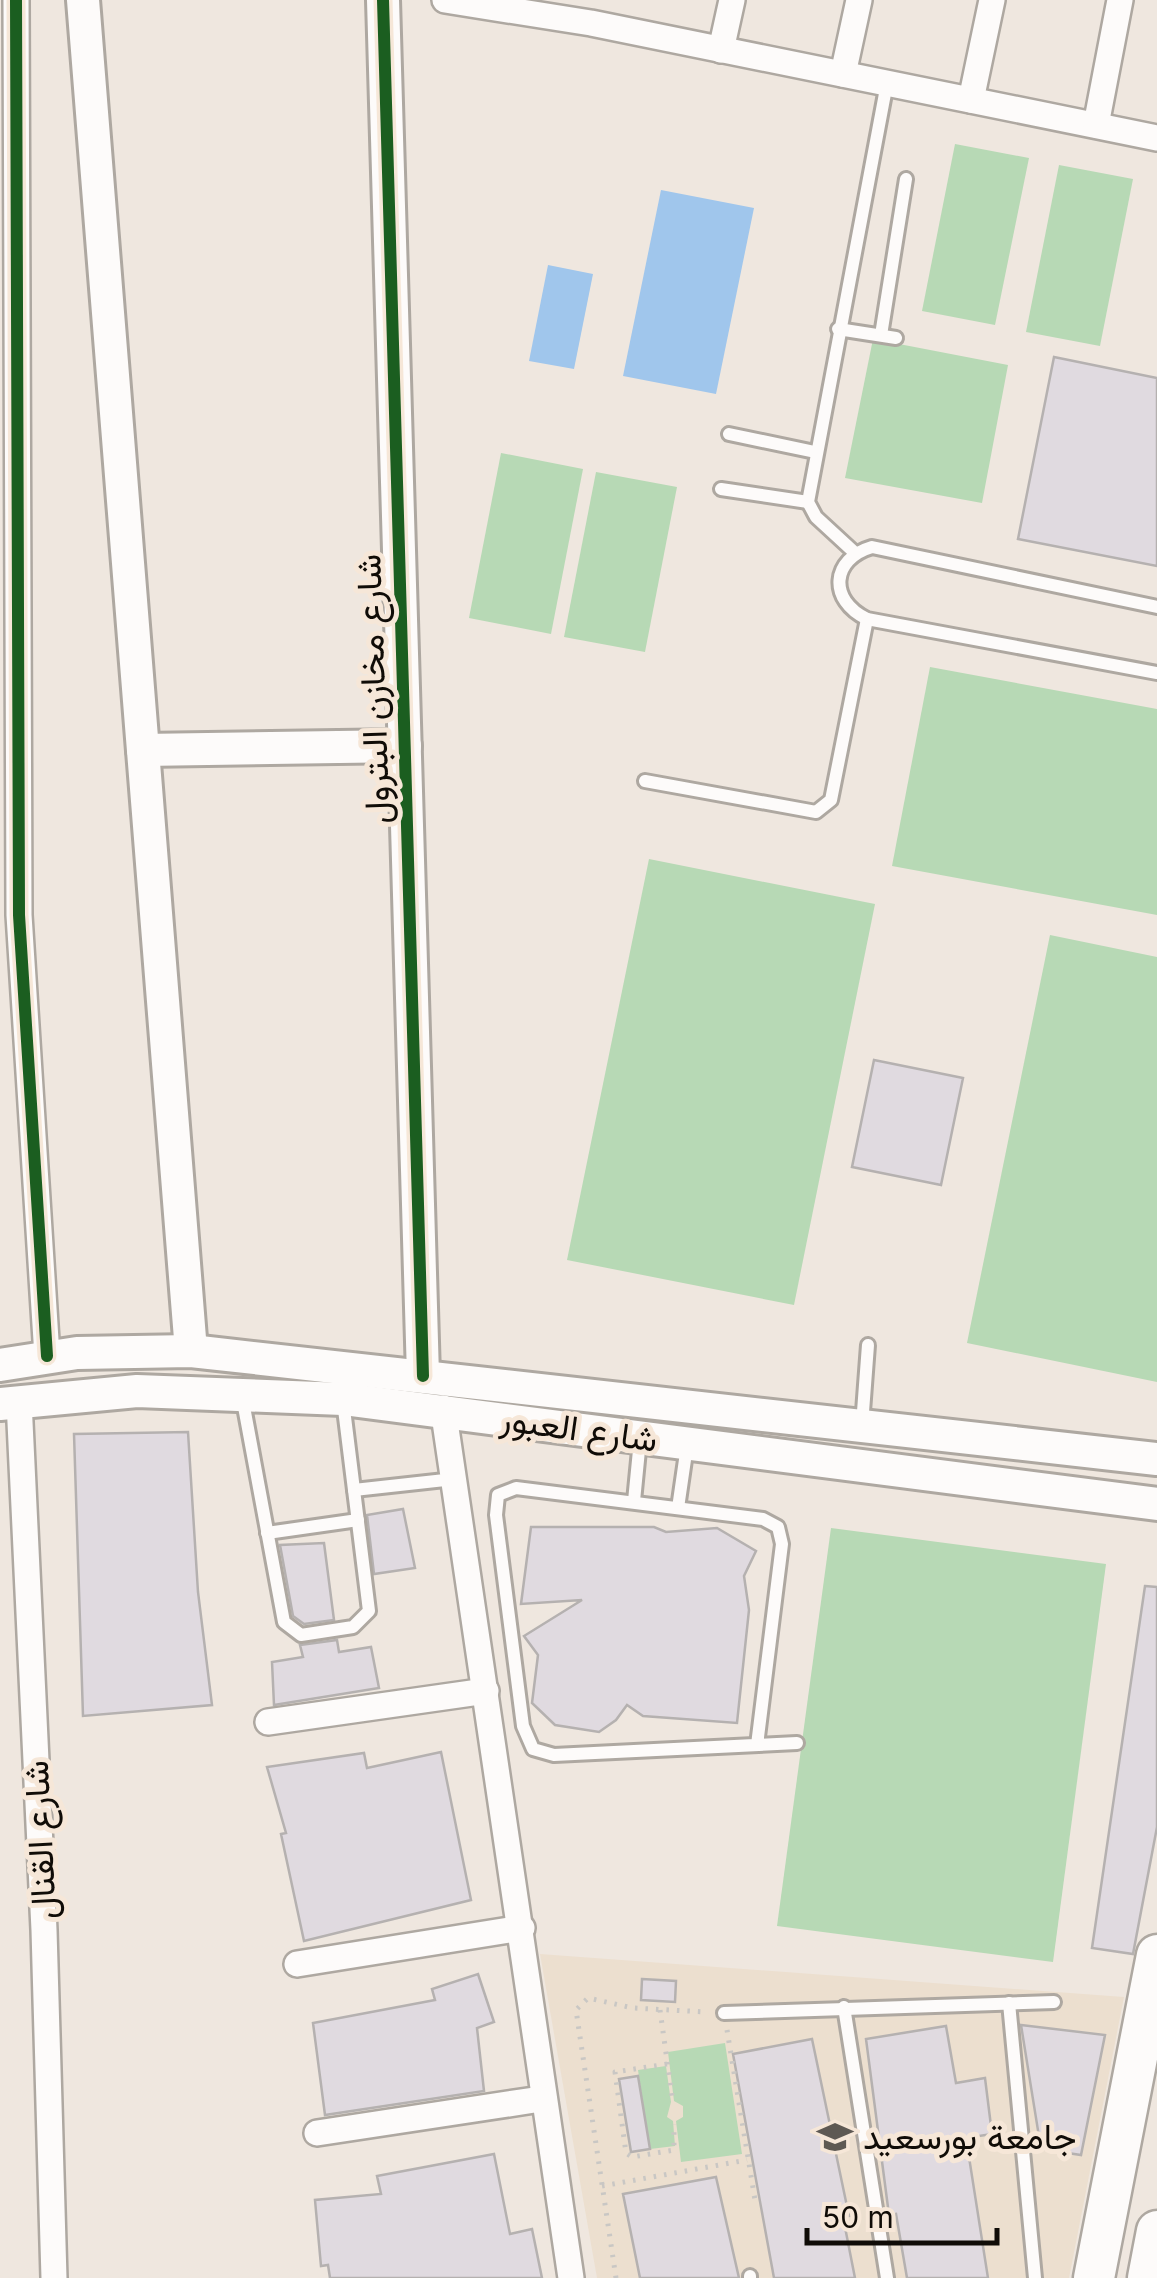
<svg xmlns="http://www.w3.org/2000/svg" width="1157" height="2278" font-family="Inter,Vazirmatn,sans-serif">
<rect width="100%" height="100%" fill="#efe7df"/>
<polygon fill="#ecdfcf" points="540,1954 1124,1997 1069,2278 597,2278"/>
<g fill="#b7d9b5">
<polygon points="955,144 1029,158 995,325 922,311"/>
<polygon points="1059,165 1133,179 1100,346 1026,332"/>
<polygon points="873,339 1008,365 982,503 845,478"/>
<polygon points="501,453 583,469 551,634 469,618"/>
<polygon points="596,472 677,487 645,652 564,637"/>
<polygon points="930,667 1157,709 1157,915 892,866"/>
<polygon points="649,859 875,904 794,1305 567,1260"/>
<polygon points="1050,935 1157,957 1157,1382 967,1343"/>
<polygon points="831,1528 1106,1564 1053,1962 777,1926"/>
<polygon points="725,2043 742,2154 681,2162 676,2121 683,2117 683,2106 674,2101 668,2052"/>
<polygon points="666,2066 671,2102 667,2117 673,2121 675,2146 650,2149 638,2070"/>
</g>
<g fill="#a0c6ec">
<polygon points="661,190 754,208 716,394 623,376"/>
<polygon points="548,265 593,274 574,369 529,361"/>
</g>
<g fill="#e0dae0" stroke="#b5b1b0" stroke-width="2.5">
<polygon points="1054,357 1157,378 1157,566 1018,539"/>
<polygon points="874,1060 963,1078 941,1185 852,1167"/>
<polygon points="188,1432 198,1592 212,1705 83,1716 74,1434"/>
<polygon points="403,1509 415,1568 374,1574 367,1515"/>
<polygon points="531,1527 654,1527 666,1532 717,1528 756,1551 744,1576 749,1610 737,1723 643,1716 627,1705 616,1720 599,1732 555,1725 532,1703 538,1655 524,1636 582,1600 521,1604"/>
<polygon points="324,1543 334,1620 304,1624 293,1616 280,1545"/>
<polygon points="1145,1586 1157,1587 1157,1827 1133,1954 1092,1948"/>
<polygon points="337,1640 339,1652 371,1647 379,1688 274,1705 272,1662 303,1657 300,1645"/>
<polygon points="441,1752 471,1900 304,1941 281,1834 286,1833 267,1767 364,1753 367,1768"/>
<polygon points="478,1974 494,2022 477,2028 484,2091 325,2115 313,2023 435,2000 432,1989"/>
<polygon points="642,1979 676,1981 675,2002 641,2000"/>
<polygon points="1021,2025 1105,2035 1081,2155 1041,2149"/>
<polygon points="946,2026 956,2083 985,2078 992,2134 966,2138 988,2278 907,2278 896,2214 889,2215 866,2039"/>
<polygon points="812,2039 849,2216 843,2217 855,2278 774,2278 733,2054"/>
<polygon points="638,2076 650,2149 631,2152 619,2079"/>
<polygon points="494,2154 510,2234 532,2229 542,2278 330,2278 328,2265 321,2266 315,2200 381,2194 377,2176"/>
<polygon points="716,2177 739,2278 640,2278 623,2194"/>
</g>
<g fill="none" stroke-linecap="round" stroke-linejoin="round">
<defs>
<g id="service">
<polyline points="838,329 896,338"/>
<polyline points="881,335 906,179"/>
<polyline points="729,434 815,452"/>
<polyline points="721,489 808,502"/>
<polyline points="854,552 816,517 808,502 887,83"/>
<path d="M 1157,607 L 872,547 C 831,559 828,600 867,619 L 1157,673"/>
<polyline points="645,781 816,812 831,800 867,619"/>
<polyline points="242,1396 284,1622 301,1635 353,1627 369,1611 343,1401"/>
<polyline points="862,1425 868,1345"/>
<polyline points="354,1490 454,1479"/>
<polyline points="634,1501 640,1440"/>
<polyline points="678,1508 687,1446"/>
<polyline points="267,1533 358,1520"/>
<polyline points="757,1745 782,1544 778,1527 763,1519 516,1488 498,1495 496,1515 523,1726 533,1749 554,1755 797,1743"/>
<polyline points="1009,2003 1035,2278"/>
<polyline points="844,2007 887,2278"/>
<polyline points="724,2013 1054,2002"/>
<polyline points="750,2276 750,2278"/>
</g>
<g id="minor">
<polyline points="16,0 19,915 47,1356"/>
<polyline points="445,0 591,23 1157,138"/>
<polyline points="721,50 732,0"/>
<polyline points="843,74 859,0"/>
<polyline points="971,100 992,0"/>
<polyline points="1096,125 1120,0"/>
<polyline points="19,1401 44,1930 54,2278"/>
<polyline points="443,1408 571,2278"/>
<polyline points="268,1722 486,1691"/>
<polyline points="297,1964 522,1928"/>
<polyline points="317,2133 541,2099"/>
</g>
<g id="tertiary">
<polyline points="83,0 191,1351"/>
<polyline points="383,0 423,1376"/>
<polyline points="143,750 405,746"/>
<polyline points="0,1365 77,1353 191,1351 1157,1459"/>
<polyline points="0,1404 137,1391 343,1399 1157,1504"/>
</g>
<g id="primary">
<polyline points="1094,2278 1157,1955"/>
<polyline points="1148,2278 1157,2231"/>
</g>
</defs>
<use href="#service" stroke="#aea8a1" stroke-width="18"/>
<use href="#minor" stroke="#aea8a1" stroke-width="30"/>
<use href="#tertiary" stroke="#aea8a1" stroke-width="38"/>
<use href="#primary" stroke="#aea8a1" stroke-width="45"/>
<g stroke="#c9c7c4" stroke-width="5" stroke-dasharray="2.5 8" stroke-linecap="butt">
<polyline points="660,2010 672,2096"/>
<polyline points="727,2030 755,2200"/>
<polyline points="667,2064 615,2072 626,2153 632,2157 674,2150 674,2124"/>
<polyline points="602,2186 747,2160"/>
<polyline points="616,2278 576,2010 588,1998 633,2008 706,2012"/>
</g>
<use href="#service" stroke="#fdfbfa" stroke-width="12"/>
<use href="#minor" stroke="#fdfbfa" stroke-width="25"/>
<use href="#tertiary" stroke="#fdfbfa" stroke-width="32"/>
<use href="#primary" stroke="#fdfbfa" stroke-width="40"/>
<defs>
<g id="cycleway">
<polyline points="16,0 19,915 47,1356"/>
<polyline points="383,0 423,1376"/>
</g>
</defs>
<use href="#cycleway" stroke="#f6e7d8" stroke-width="19"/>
<use href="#cycleway" stroke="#1b5e20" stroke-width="12"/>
</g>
<defs>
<symbol id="university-bare" viewBox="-9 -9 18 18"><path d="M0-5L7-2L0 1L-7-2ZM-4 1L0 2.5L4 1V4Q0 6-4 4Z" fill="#5e5953" stroke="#f6e7d8" stroke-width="2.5" paint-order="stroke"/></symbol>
</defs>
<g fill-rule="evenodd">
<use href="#university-bare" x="810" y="2112" width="50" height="50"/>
</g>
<g text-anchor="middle" stroke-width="10" stroke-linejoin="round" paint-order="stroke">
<g font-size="35" fill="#100c07" stroke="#f6e7d8">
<text transform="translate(373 689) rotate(-92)" y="12">شارع مخازن البترول</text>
<text transform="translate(579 1429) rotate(8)" y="12">شارع العبور</text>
<text transform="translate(40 1840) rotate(-93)" y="12">شارع القنال</text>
</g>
<g font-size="35" fill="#100c07" stroke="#f6e7d8" text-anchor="start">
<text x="863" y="2149">جامعة بورسعيد</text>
</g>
</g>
<path d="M807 2228v15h190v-15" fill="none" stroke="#100c07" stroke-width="5"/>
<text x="822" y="2228" font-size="30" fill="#100c07" stroke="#f6e7d8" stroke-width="8" paint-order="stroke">50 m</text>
</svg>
